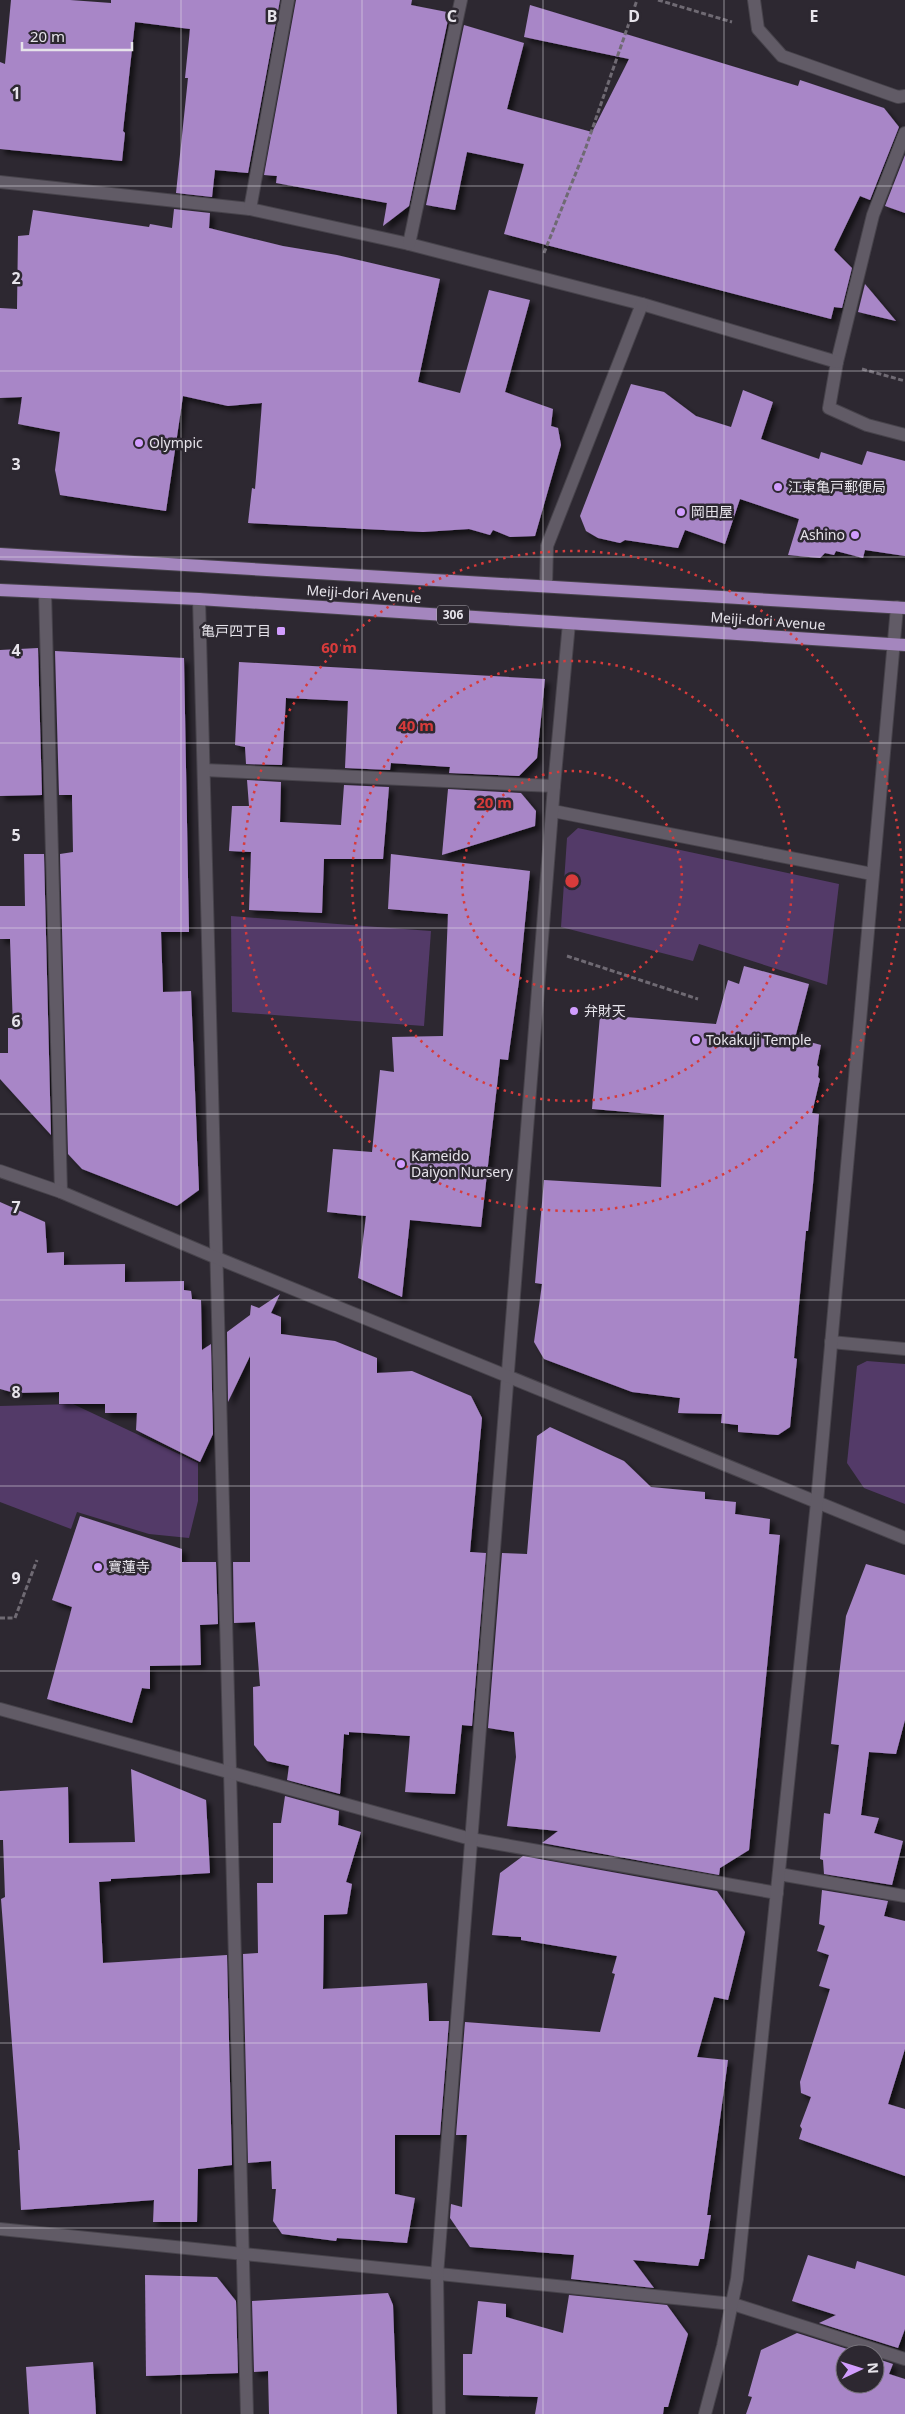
<svg xmlns="http://www.w3.org/2000/svg" width="905" height="2414" font-family="'Noto Sans','Noto Sans JP',sans-serif">
<defs>
<filter id="shadow"><feDropShadow dx="4.5" dy="4.5" stdDeviation="2.5" flood-color="#0009"/></filter>
</defs>
<rect width="100%" height="100%" fill="#2d2831"/>
<g fill="#533a68">
<polygon points="578,828 839,884 827,985 699,944 693,961 561,927 567,838"/>
<polygon points="231,916 431,931 424,1026 232,1012"/>
<polygon points="867,1361 905,1364 905,1504 864,1488 847,1463 857,1366"/>
<polygon points="73,1404 198,1463 198,1501 189,1538 149,1534 77,1512 71,1529 0,1502 0,1406"/>
</g>
<g fill="#a886c7" filter="url(#shadow)">
<polygon points="11,0 70,0 111,3 111,0 280,0 248,173 215,170 212,197 176,193 188,78 185,78 190,29 135,22 123,131 125,133 122,161 0,149 0,62 5,64"/>
<polygon points="296,0 412,0 411,5 447,12 446,19 448,20 409,206 383,226 387,203 276,183 277,176 264,175"/>
<polygon points="530,5 798,86 800,80 884,108 899,127 870,200 860,196 834,250 852,268 842,308 834,307 831,319 504,234 524,164 467,152 455,210 426,205 464,25 524,43 507,109 592,132 629,59 524,37"/>
<polygon points="905,155 905,213 885,206"/>
<polygon points="174,209 210,213 209,228 283,246 337,255 440,279 418,382 460,393 489,290 530,300 505,392 553,409 551,426 558,428 561,445 535,536 510,537 493,530 490,535 469,529 423,532 248,523 252,488 255,489 262,403 228,406 183,396 166,511 60,495 55,470 60,432 18,424 22,397 0,398 0,308 17,309 18,236 29,235 33,210 149,227 150,224 172,228"/>
<polygon points="865,284 896,321 858,312"/>
<polygon points="631,384 664,392 696,416 731,427 743,390 773,402 761,439 819,459 821,452 862,465 867,451 905,461 905,556 865,550 863,558 836,551 834,555 825,553 820,558 788,555 799,519 740,499 725,544 685,530 678,548 625,540 620,543 598,538 586,531 580,516"/>
<polygon points="38,648 42,795 0,796 0,650"/>
<polygon points="55,651 184,658 189,932 161,932 163,992 191,991 199,1190 177,1206 82,1169 68,1154 60,854 73,852 72,798 72,795 59,795"/>
<polygon points="239,662 545,679 537,758 519,776 449,773 450,767 391,763 390,770 345,768 348,701 286,698 282,765 246,764 245,747 235,745"/>
<polygon points="247,780 281,782 280,822 341,825 344,785 389,787 383,859 324,859 322,913 249,910 251,852 229,851 232,806 249,806"/>
<polygon points="448,789 521,793 536,811 535,826 442,855"/>
<polygon points="24,854 44,854 51,1135 0,1079 0,1053 8,1053 8,1028 13,1028 10,939 0,939 0,906 25,906"/>
<polygon points="391,854 530,871 520,974 508,1060 500,1059 481,1227 410,1220 402,1297 358,1278 366,1216 327,1212 333,1149 372,1152 380,1070 394,1072 392,1037 443,1036 448,914 388,909"/>
<polygon points="744,966 809,984 795,1038 821,1045 817,1065 819,1067 818,1077 820,1079 812,1113 819,1114 813,1184 808,1231 806,1231 794,1358 797,1359 790,1427 778,1435 738,1432 738,1425 721,1423 722,1414 678,1413 680,1398 632,1392 544,1359 534,1342 542,1284 535,1283 544,1180 661,1187 664,1115 592,1109 600,1015 716,1024 728,980 739,984"/>
<polygon points="0,1202 45,1222 47,1253 64,1252 64,1265 125,1264 125,1282 184,1281 184,1290 191,1291 192,1299 201,1300 202,1350 211,1344 213,1434 200,1462 136,1430 137,1413 105,1413 105,1404 59,1404 59,1392 15,1393 0,1389"/>
<polygon points="280,1294 271,1313 281,1317 281,1334 335,1341 377,1358 377,1373 412,1371 471,1396 482,1418 470,1552 486,1553 472,1726 462,1725 455,1794 405,1792 410,1736 349,1732 349,1735 344,1734 340,1794 287,1780 289,1766 267,1761 254,1745 253,1687 260,1686 255,1622 234,1623 233,1562 250,1562 250,1356 228,1402 227,1332 250,1315 251,1305 259,1308"/>
<polygon points="550,1427 624,1461 651,1487 705,1492 705,1499 736,1502 735,1514 770,1519 769,1534 780,1535 749,1850 720,1868 719,1875 542,1843 558,1831 507,1826 516,1757 514,1732 488,1728 502,1553 527,1554 537,1436"/>
<polygon points="80,1516 182,1549 182,1562 216,1562 218,1624 200,1625 201,1665 150,1666 150,1689 142,1688 132,1723 47,1699 72,1607 52,1600"/>
<polygon points="866,1564 905,1575 905,1720 896,1754 869,1752 861,1815 879,1818 874,1833 903,1841 892,1885 824,1874 823,1860 820,1859 824,1813 830,1814 839,1745 831,1744 846,1616"/>
<polygon points="131,1769 206,1800 210,1873 111,1879 111,1881 99,1882 103,1963 227,1955 232,2165 198,2169 197,2222 153,2222 154,2200 21,2210 18,2150 20,2150 1,1899 5,1897 3,1840 0,1840 0,1791 68,1787 69,1843 135,1842"/>
<polygon points="285,1796 339,1811 338,1825 361,1832 346,1882 352,1884 347,1914 324,1915 323,1989 427,1983 429,2021 449,2021 440,2135 395,2135 395,2194 415,2198 407,2243 337,2238 336,2241 282,2234 273,2221 276,2189 272,2189 271,2161 248,2163 243,1954 258,1953 257,1883 273,1883 273,1823 281,1823"/>
<polygon points="523,1856 717,1891 745,1932 728,2000 714,1997 697,2057 728,2060 707,2215 711,2215 704,2259 700,2259 698,2266 633,2260 654,2288 571,2279 574,2255 470,2247 450,2218 451,2204 462,2207 467,2135 456,2135 465,2022 600,2032 615,1974 612,1973 617,1956 521,1940 521,1937 492,1935 500,1873"/>
<polygon points="822,1890 888,1901 884,1916 905,1921 905,2049 888,2104 905,2109 905,2176 799,2139 802,2129 800,2126 811,2097 801,2093 800,2082 830,1989 819,1986 829,1955 817,1951 825,1926 819,1924"/>
<polygon points="808,2255 855,2269 857,2261 905,2276 905,2329 898,2348 819,2323 836,2315 792,2301"/>
<polygon points="145,2275 217,2277 236,2301 238,2373 146,2376"/>
<polygon points="388,2293 393,2305 397,2414 269,2414 268,2371 254,2372 252,2301"/>
<polygon points="569,2295 667,2305 688,2334 668,2407 664,2407 663,2414 535,2414 538,2397 463,2395 463,2354 472,2354 478,2301 506,2304 506,2317 563,2333"/>
<polygon points="797,2333 863,2354 845,2354 845,2384 875,2384 875,2358 893,2364 889,2374 905,2379 905,2414 746,2414 752,2397 748,2396 761,2350"/>
<polygon points="93,2362 96,2414 29,2414 26,2367"/>
</g>
<g fill="none" stroke-linecap="round" stroke-linejoin="round">
<defs>
<g id="service">
<polyline points="204,770 554,786"/>
<polyline points="553,811 872,874"/>
</g>
<g id="minor">
<polyline points="754,0 758,29 782,56 898,97 905,96"/>
<polyline points="905,133 873,215 837,362 829,408 867,425 905,435"/>
<polyline points="0,182 250,209 409,244 642,304 837,362"/>
<polyline points="250,209 288,0"/>
<polyline points="409,244 461,0"/>
<polyline points="546,586 547,546 642,304"/>
<polyline points="45,592 61,1192"/>
<polyline points="199,599 247,2414"/>
<polyline points="831,1342 905,1349"/>
<polyline points="0,1709 471,1839 777,1893"/>
<polyline points="779,1874 905,1896"/>
<polyline points="0,2229 733,2304 905,2359"/>
<polyline points="439,2414 437,2275 554,786 569,623"/>
</g>
<g id="tertiary">
<polyline points="0,1171 61,1192 217,1258 905,1538"/>
<polyline points="705,2414 723,2346 737,2279 817,1502 897,607"/>
</g>
<g id="primary">
<polyline points="0,554 905,608"/>
<polyline points="0,590 199,599 905,645"/>
</g>
</defs>
<use href="#service" stroke="#47434b" stroke-width="14"/>
<use href="#minor" stroke="#47434b" stroke-width="14"/>
<use href="#tertiary" stroke="#47434b" stroke-width="14"/>
<use href="#primary" stroke="#47434b" stroke-width="14"/>
<g stroke="#6f6a73" stroke-width="3" stroke-dasharray="5 2.5" stroke-linecap="butt">
<polyline points="658,0 732,22"/>
<polyline points="544,253 585,150 637,0"/>
<polyline points="862,369 905,381"/>
<polyline points="567,956 698,999"/>
<polyline points="0,1618 15,1618 37,1560"/>
</g>
<use href="#service" stroke="#615b66" stroke-width="12"/>
<use href="#minor" stroke="#615b66" stroke-width="12"/>
<use href="#tertiary" stroke="#615b66" stroke-width="12"/>
<use href="#primary" stroke="#a486be" stroke-width="12"/>
</g>
<path fill="none" stroke="#e6e3ea" stroke-width="1" stroke-opacity="0.55" d="M 181,0 L 181,2414M 362,0 L 362,2414M 543,0 L 543,2414M 724,0 L 724,2414M 0,186 L 905,186M 0,371 L 905,371M 0,557 L 905,557M 0,743 L 905,743M 0,928 L 905,928M 0,1114 L 905,1114M 0,1300 L 905,1300M 0,1486 L 905,1486M 0,1671 L 905,1671M 0,1857 L 905,1857M 0,2043 L 905,2043M 0,2228 L 905,2228"/>
<g fill="none" stroke="#d83b3b" stroke-width="2.5" stroke-dasharray="2.5 5">
<circle cx="572" cy="881" r="110"/>
<circle cx="572" cy="881" r="220"/>
<circle cx="572" cy="881" r="330"/>
</g>
<g fill="#d19dfe" stroke="#2d2831" stroke-width="2">
<circle cx="139" cy="443" r="5"/>
<circle cx="778" cy="487" r="5"/>
<circle cx="681" cy="512" r="5"/>
<circle cx="855" cy="535" r="5"/>
<rect x="276" y="626" width="10" height="10" rx="2.5"/>
<circle cx="574" cy="1011" r="5"/>
<circle cx="696" cy="1040" r="5"/>
<circle cx="401" cy="1164" r="5"/>
<circle cx="98" cy="1567" r="5"/>
</g>
<g text-anchor="middle" stroke-width="5" stroke-linejoin="round" paint-order="stroke">
<rect fill="#2d2831" stroke="#aeabb2" stroke-width="1" x="437" y="605.5" width="32" height="19" rx="4"/>
<g font-size="12" font-weight="bold" fill="#e6e3ea">
<text x="453" y="619">306</text>
</g>
<g font-size="14" fill="#e6e3ea" stroke="#2d2831" text-anchor="start">
<text x="149" y="448">Olympic</text>
<text x="788" y="492">江東亀戸郵便局</text>
<text x="691" y="517">岡田屋</text>
<text x="845" y="540" text-anchor="end">Ashino</text>
<text x="271" y="636" text-anchor="end">亀戸四丁目</text>
<text x="584" y="1016">弁財天</text>
<text x="706" y="1045">Tokakuji Temple</text>
<text x="411" y="1161">Kameido<tspan x="411" dy="16">Daiyon Nursery</tspan></text>
<text x="108" y="1572">寶蓮寺</text>
</g>
<g font-size="14" fill="#e6e3ea" stroke="#2d2831">
<text transform="translate(364 594) rotate(4)" y="5">Meiji-dori Avenue</text>
<text transform="translate(768 621) rotate(4)" y="5">Meiji-dori Avenue</text>
</g>
</g>
<g font-size="16" text-anchor="middle" font-weight="bold" fill="#e6e3ea" stroke="#2d2831" stroke-width="5" stroke-linejoin="round" paint-order="stroke">
<text x="272" y="22">B</text>
<text x="452" y="22">C</text>
<text x="634" y="22">D</text>
<text x="814" y="22">E</text>
<text x="16" y="99">1</text>
<text x="16" y="284">2</text>
<text x="16" y="470">3</text>
<text x="16" y="656">4</text>
<text x="16" y="841">5</text>
<text x="16" y="1027">6</text>
<text x="16" y="1213">7</text>
<text x="16" y="1398">8</text>
<text x="16" y="1584">9</text>
</g>
<circle cx="572" cy="881" r="8" fill="#d83b3b" stroke="#2d2831" stroke-width="2.5"/>
<g font-size="15" text-anchor="middle" font-weight="bold" fill="#d83b3b" stroke="#2d2831" stroke-width="5" stroke-linejoin="round" paint-order="stroke">
<text x="339" y="653">60 m</text>
<text x="416" y="731">40 m</text>
<text x="494" y="808">20 m</text>
</g>
<g transform="translate(860 2369) rotate(86)"><circle r="24" fill="#2d2831" stroke="#77737b"/>
<path d="M0-4L9 19L0 12L-9 19Z" fill="#d19dfe"/>
<text y="-8" font-size="14" font-weight="bold" text-anchor="middle" fill="#e6e3ea">N</text>
</g>
<path d="M22 42v8h110v-8" fill="none" stroke="#e6e3ea" stroke-width="2.5"/>
<text x="30" y="42" font-size="15" fill="#e6e3ea" stroke="#2d2831" stroke-width="4" paint-order="stroke">20 m</text>
</svg>
